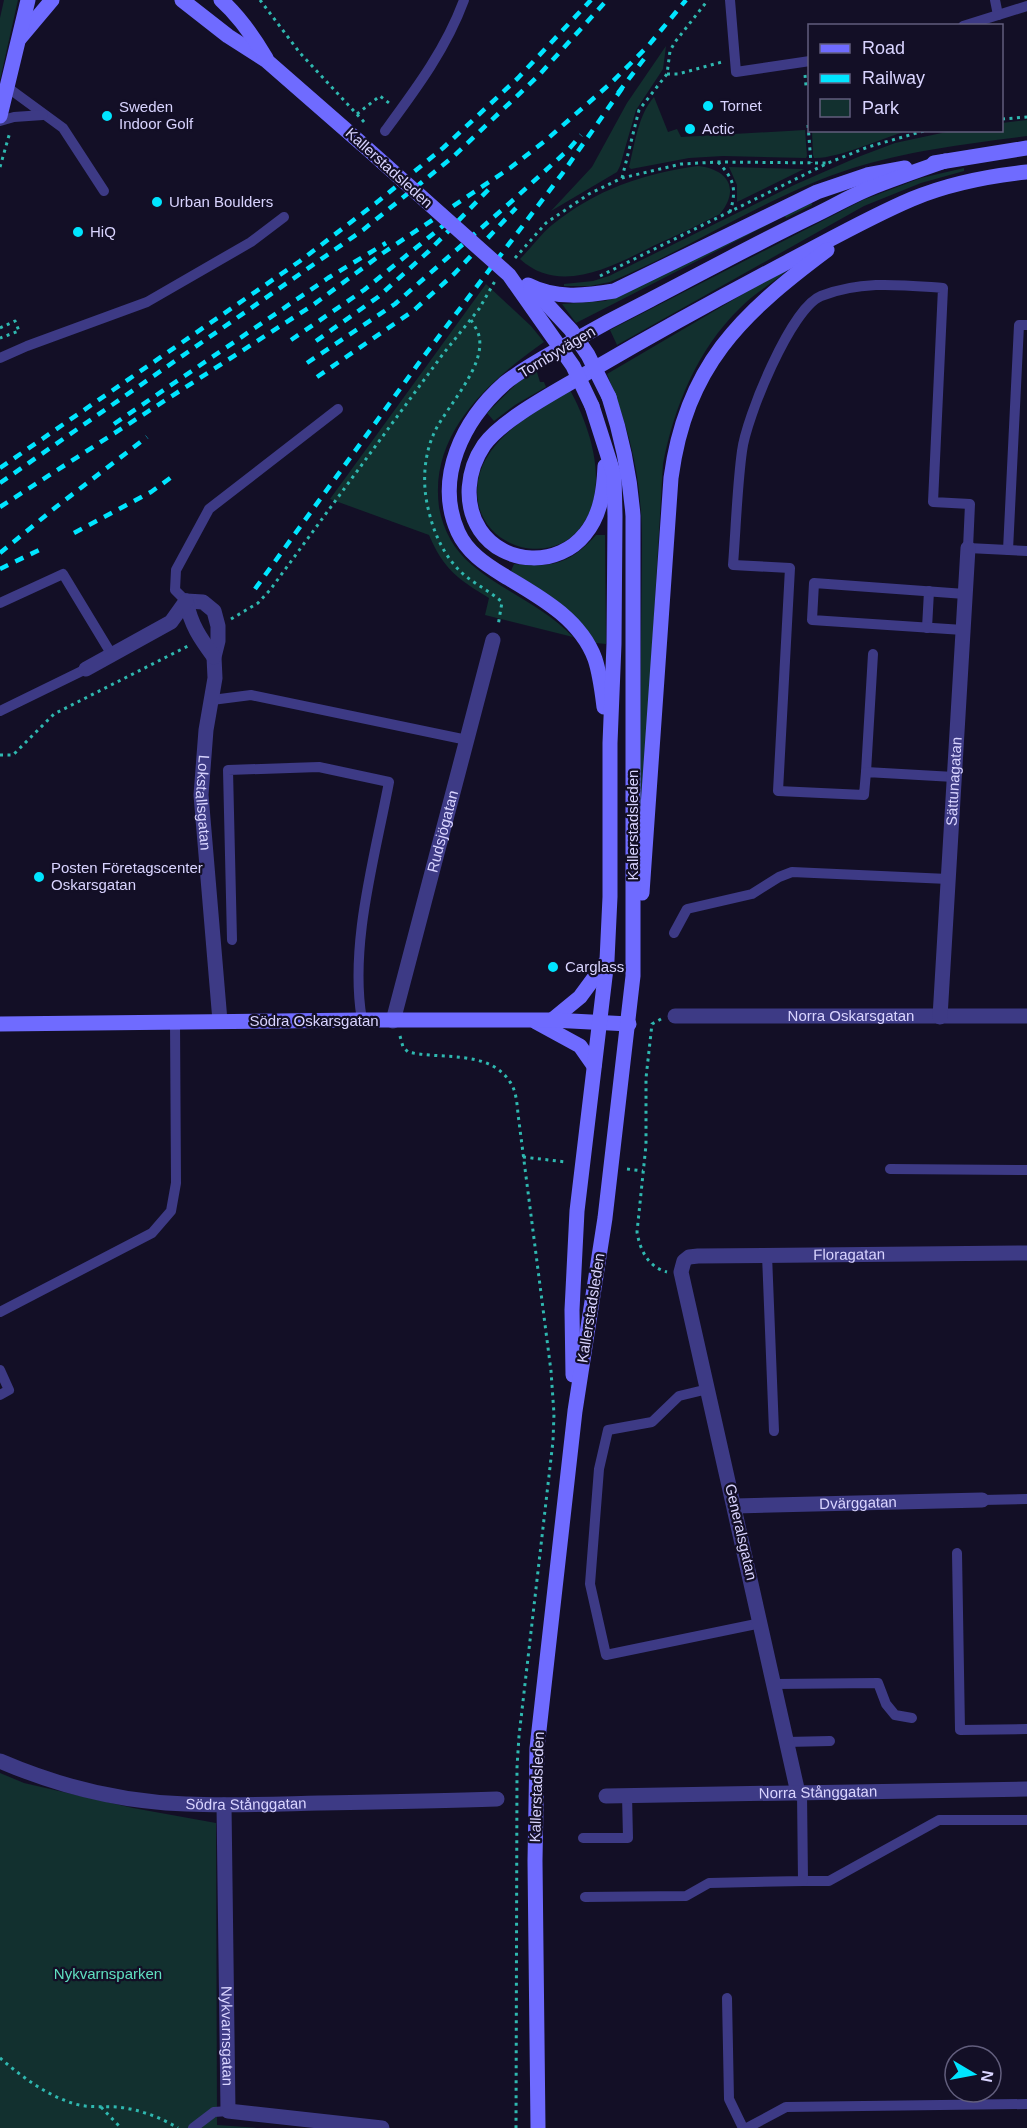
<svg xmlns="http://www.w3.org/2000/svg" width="1027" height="2128" font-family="Helvetica,sans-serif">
<rect width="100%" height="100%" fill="#130f26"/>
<g fill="#12302f">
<polygon points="4,0 18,0 0,80 0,18"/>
<polygon points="666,46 663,69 636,110 620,166 617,172 551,211 592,167 627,103"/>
<path d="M 654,97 L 668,132 L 677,129 L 681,137 L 805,130 L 807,156 L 806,158 L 723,156 L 689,158 L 631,169 L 629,167 C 635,143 638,115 654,97 Z"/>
<path d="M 1027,120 L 1027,136 C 971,143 906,151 853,168 C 769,195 691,248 610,282 L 590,286 L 564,286 L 564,284 L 593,281 L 609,276 L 794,185 L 858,157 L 895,143 L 951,131 L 1002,130 L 1002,123 Z"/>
<path d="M 812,131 L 812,130 L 907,131 C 883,138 837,159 814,158 L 813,155 Z"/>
<path d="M 698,166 C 727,169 741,188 720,214 C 698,225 676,236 653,246 C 613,266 560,296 520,259 C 531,248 541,234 552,225 C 597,189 642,174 698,166 Z"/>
<polygon points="729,167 804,169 737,202 737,185"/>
<polygon points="964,168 964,171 921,183 864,206 617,345 610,330 863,200 921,178"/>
<polygon points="812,202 812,205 786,218 785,216 576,323 562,304 605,301 616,297"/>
<path d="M 794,264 C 778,281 756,291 740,308 C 697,350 674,407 663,464 L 641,840 L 639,839 L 642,544 C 642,480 631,433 607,374 Z"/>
<path d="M 486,284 L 531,326 L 544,342 C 489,381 429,433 439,507 C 443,530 454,550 472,565 C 504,592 544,606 573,637 L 485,615 L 489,598 C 458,579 444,570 429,535 L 330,499 Z"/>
<polygon points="536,369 540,382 544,382 546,387 515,405 494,421 487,413 518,382"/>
<path d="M 570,390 C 591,429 611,489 580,528 C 551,566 486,549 478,502 C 475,484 480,466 491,451 C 510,424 543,408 570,390 Z"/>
<path d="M 596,535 L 605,535 L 606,644 L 596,643 C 574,608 546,593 511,571 L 514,564 C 552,568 570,564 596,535 Z"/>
<polygon points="0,1773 24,1783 133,1808 216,1823 217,2125 258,2128 0,2128"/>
</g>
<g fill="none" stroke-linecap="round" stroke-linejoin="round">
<g stroke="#2fb8b0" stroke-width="3" stroke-dasharray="3 4.5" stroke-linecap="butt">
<polyline points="260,0 300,53 366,124"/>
<polyline points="667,74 678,74 722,62"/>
<polyline points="805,75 806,86"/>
<polyline points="357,114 380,96 389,103"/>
<polyline points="1002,119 1027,117"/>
<polyline points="808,125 811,163"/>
<path d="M 718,162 C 734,179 737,189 730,212"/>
<polyline points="0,167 10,132"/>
<polyline points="622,178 639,110 667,74 670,51 675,42 708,0"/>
<polyline points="515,258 546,223 589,194 622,178 681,164 718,162 828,163"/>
<polyline points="600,276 828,163 868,147 927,130"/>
<path d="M 471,320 C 474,325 478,331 479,336 C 486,366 448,405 435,431 C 423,456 422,486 429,512 C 434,533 443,553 458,569 C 470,582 489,590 502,602 L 498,626"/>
<polyline points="0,328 15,321 19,331 0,338"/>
<polyline points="231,619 258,603 270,590 443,354 479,309 495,281"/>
<polyline points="0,755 13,755 54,714 188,646"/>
<path d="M 661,1019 L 652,1024 L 646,1078 L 646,1145 L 637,1232 C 640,1250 648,1267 667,1272"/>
<path d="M 400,1036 L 403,1047 L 408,1052 C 441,1060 489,1049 510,1082 C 516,1090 517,1103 518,1114 L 551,1371 L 554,1414 L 553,1441 L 519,1736 L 517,1767 L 516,2128"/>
<polyline points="523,1157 566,1162"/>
<polyline points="627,1169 643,1171"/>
<path d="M 0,2058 C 22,2077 46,2095 75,2104 C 89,2108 103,2106 117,2107 C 138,2109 160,2117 178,2128"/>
<polyline points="101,2107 121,2128"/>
</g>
<g stroke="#3d3a85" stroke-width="10">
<polyline points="730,0 736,72 810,61"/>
<polyline points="995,0 998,15"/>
<polyline points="963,26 1027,6"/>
<polyline points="7,87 63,128 104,191"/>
<polyline points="0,121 14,117 43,115"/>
<path d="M 385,131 C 416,89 446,49 464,0"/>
<polyline points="0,358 27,346 147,302 251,242 284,217"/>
<polyline points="1008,550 1019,325 1027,325"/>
<polyline points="186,601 175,590 176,570 209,509 338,409"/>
<polyline points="0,603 63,574 112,655"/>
<polyline points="927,628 929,591"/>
<polyline points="963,630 812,620 814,583 965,594"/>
<polyline points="212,700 251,695 467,740"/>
<polyline points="0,711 86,669"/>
<polyline points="866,772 873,654"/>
<path d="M 954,777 L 866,772 L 864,795 L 778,791 L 790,568 L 733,565 C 736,527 737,488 742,451 C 746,418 791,308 821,296 C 862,280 901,285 943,288 L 933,502 L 970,504 L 968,548 L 1027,551"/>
<polyline points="674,933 687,909 752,894 779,877 792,872 948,879"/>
<path d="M 232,940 L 228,770 L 319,767 L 389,782 C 375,857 349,945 362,1020"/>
<polyline points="890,1169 1027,1170"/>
<polyline points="767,1255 774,1431"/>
<polyline points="0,1312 152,1233 171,1211 176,1183 175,1022"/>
<polyline points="0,1370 9,1390 0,1395"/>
<polyline points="708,1389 679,1396 652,1422 608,1430 599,1469 590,1584 606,1655 761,1623"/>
<polyline points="982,1500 1027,1499"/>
<polyline points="957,1553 960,1730 1027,1729"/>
<polyline points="774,1684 878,1683 886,1704 895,1715 912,1718"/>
<polyline points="787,1742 830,1741"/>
<polyline points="583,1838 628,1838 627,1795"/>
<polyline points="803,1881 829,1881 939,1820 1027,1820"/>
<polyline points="585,1897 686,1896 709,1883 803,1881 802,1793"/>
<polyline points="727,1998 729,2099 743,2128"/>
<polyline points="193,2128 214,2112 228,2111"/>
<polyline points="747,2128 786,2107 1027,2104"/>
</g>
<g stroke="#3d3a85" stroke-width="15">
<path id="s1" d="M 186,601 L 203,602 L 214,611 L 218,626 L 218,641 L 214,657 L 215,678 L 206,730 L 201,795 L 220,1021"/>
<path d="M 186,601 C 191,625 200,638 214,657"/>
<polyline points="86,669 171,622 186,601"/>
<path id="s2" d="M 675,1016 L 1027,1016"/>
<path id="s3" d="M 940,1017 L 968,548"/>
<path id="s4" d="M 393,1021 L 493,640"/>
<path id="s5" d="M 735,1506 L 982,1500"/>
<path id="s6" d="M 0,1761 C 58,1786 123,1802 186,1804 C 230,1806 275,1804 319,1803 C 378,1802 438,1801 497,1799"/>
<path id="s7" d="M 798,1793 L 681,1272 L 684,1261 L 689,1257 L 698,1256 L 1027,1253"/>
<path id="s8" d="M 606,1796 L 1027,1789"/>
<path id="s9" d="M 224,1805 L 228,2111 L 382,2128"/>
</g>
<g stroke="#6f6bff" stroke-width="15">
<polyline points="182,0 228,36 267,61 362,144"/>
<path d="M 221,0 C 240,17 253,36 266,58"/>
<polyline points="20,38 52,0"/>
<polyline points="0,116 28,0"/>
<polyline points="934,163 1027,148"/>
<path d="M 528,285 C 555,299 585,296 614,291 L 817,192 L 867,175 L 905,168"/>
<path d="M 605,466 C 604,489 601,515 585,534 C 559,567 504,566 480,530 C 463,504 467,470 484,445 C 503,418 563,388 592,370 C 659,331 726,294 795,258 C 833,238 872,216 912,199 C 948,184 989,176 1027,172"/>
<path d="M 604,707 C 602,691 600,674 595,659 C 580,618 538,596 503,575 C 485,564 467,552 458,532 C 434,478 463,420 505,383 C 524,368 545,357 566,345 C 594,329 622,314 650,300 C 704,272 757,243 811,217 C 830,208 849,197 868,189 C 893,179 919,170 945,161"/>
<path d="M 642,893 L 671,478 C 686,366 740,315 827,250"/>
<polyline points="552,1020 580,997 605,963"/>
<polyline points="536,1022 580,1046 594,1066"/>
<polyline points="0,1024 362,1020 552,1020 629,1024"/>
<polyline points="573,1375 572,1310 577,1211 607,960 610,897 610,743 614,644 615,516 614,475 592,406"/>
<path d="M 538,2128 L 535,1861 L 537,1748 L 575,1411 L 605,1218 L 633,976 L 633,516 C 630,475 622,437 609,397"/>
</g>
<g stroke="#00e5ff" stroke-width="4.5" stroke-dasharray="9 8" stroke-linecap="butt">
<polyline points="618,93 644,59"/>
<polyline points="291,340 364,290 444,225"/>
<polyline points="316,341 378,297 429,251 489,189"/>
<polyline points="307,363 395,304 512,201 568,150 581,135"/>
<polyline points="317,377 413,311 454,274 516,208"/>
<polyline points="114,424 328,278 386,243"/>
<polyline points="0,468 300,261 376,203 443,148 518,78 591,0"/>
<polyline points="0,483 363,230 454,156 539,75 607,0"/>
<polyline points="0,507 313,305 383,253 510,168 545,141 611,83 648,46 686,0"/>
<polyline points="74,533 151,492 173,476"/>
<polyline points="0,553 56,507 147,437"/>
<polyline points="0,569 39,550"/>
<polyline points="255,589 421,360 562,174 623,87"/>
</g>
<g stroke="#6f6bff" stroke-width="15">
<polyline points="362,144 509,275 573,366 592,406"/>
<polyline points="531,287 571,330 588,355 609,397"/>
</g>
</g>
<g fill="#00e5ff" stroke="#130f26" stroke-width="2">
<circle cx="708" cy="106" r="6"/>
<circle cx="107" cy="116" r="6"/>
<circle cx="690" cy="129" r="6"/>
<circle cx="157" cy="202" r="6"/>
<circle cx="78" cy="232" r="6"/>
<circle cx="39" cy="877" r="6"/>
<circle cx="553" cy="967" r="6"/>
</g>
<g text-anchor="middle" stroke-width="4.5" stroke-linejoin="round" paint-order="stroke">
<g font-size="15" fill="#d9d4ff" stroke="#130f26" text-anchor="start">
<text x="720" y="111">Tornet</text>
<text x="119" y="112">Sweden<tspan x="119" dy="17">Indoor Golf</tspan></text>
<text x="702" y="134">Actic</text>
<text x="169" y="207">Urban Boulders</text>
<text x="90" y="237">HiQ</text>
<text x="51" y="873">Posten Företagscenter<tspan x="51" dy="17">Oskarsgatan</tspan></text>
<text x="565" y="972">Carglass</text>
</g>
<g font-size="15" fill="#d9d4ff" stroke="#130f26">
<text transform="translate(389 168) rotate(42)" y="5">Kallerstadsleden</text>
<text transform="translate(557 352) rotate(-31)" y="5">Tornbyvägen</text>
<text dy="5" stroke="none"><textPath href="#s3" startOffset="236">Sättunagatan</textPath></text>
<text dy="5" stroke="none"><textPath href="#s1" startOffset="225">Lokstallsgatan</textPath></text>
<text transform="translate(633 825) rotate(-90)" y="5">Kallerstadsleden</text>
<text dy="5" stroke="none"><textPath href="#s4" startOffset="196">Rudsjögatan</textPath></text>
<text dy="5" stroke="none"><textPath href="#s2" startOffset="176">Norra Oskarsgatan</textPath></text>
<text x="314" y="1026">Södra Oskarsgatan</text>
<text dy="5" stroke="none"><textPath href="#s7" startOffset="712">Floragatan</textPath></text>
<text transform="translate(591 1308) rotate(-81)" y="5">Kallerstadsleden</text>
<text dy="5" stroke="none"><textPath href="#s5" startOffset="123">Dvärggatan</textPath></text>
<text transform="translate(741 1532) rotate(77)" y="5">Generalsgatan</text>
<text transform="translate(537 1787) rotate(-88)" y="5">Kallerstadsleden</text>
<text dy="5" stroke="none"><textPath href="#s8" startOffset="212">Norra Stånggatan</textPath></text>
<text dy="5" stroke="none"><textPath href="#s6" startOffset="252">Södra Stånggatan</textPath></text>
<text dy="5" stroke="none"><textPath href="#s9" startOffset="231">Nykvarnsgatan</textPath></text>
</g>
<g font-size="15" fill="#5fe0c0" stroke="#130f26">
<text x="108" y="1979">Nykvarnsparken</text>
</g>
</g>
<rect x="808" y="24" width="195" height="108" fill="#130f26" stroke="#625e7d" stroke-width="1.5"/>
<rect x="820" y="44" width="30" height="9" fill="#6f6bff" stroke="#625e7d" stroke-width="1.5"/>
<text x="862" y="54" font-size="18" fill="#d9d4ff">Road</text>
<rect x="820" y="74" width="30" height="9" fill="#00e5ff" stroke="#625e7d" stroke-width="1.5"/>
<text x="862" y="84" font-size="18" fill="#d9d4ff">Railway</text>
<rect x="820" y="99" width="30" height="18" fill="#12302f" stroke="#625e7d" stroke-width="1.5"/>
<text x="862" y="114" font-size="18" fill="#d9d4ff">Park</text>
<g transform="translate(973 2074) rotate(100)"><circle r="28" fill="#130f26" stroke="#625e7d" stroke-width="1.5"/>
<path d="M0-4.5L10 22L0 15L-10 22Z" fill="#00e5ff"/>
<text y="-9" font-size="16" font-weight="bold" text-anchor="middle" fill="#d9d4ff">N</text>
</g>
</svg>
